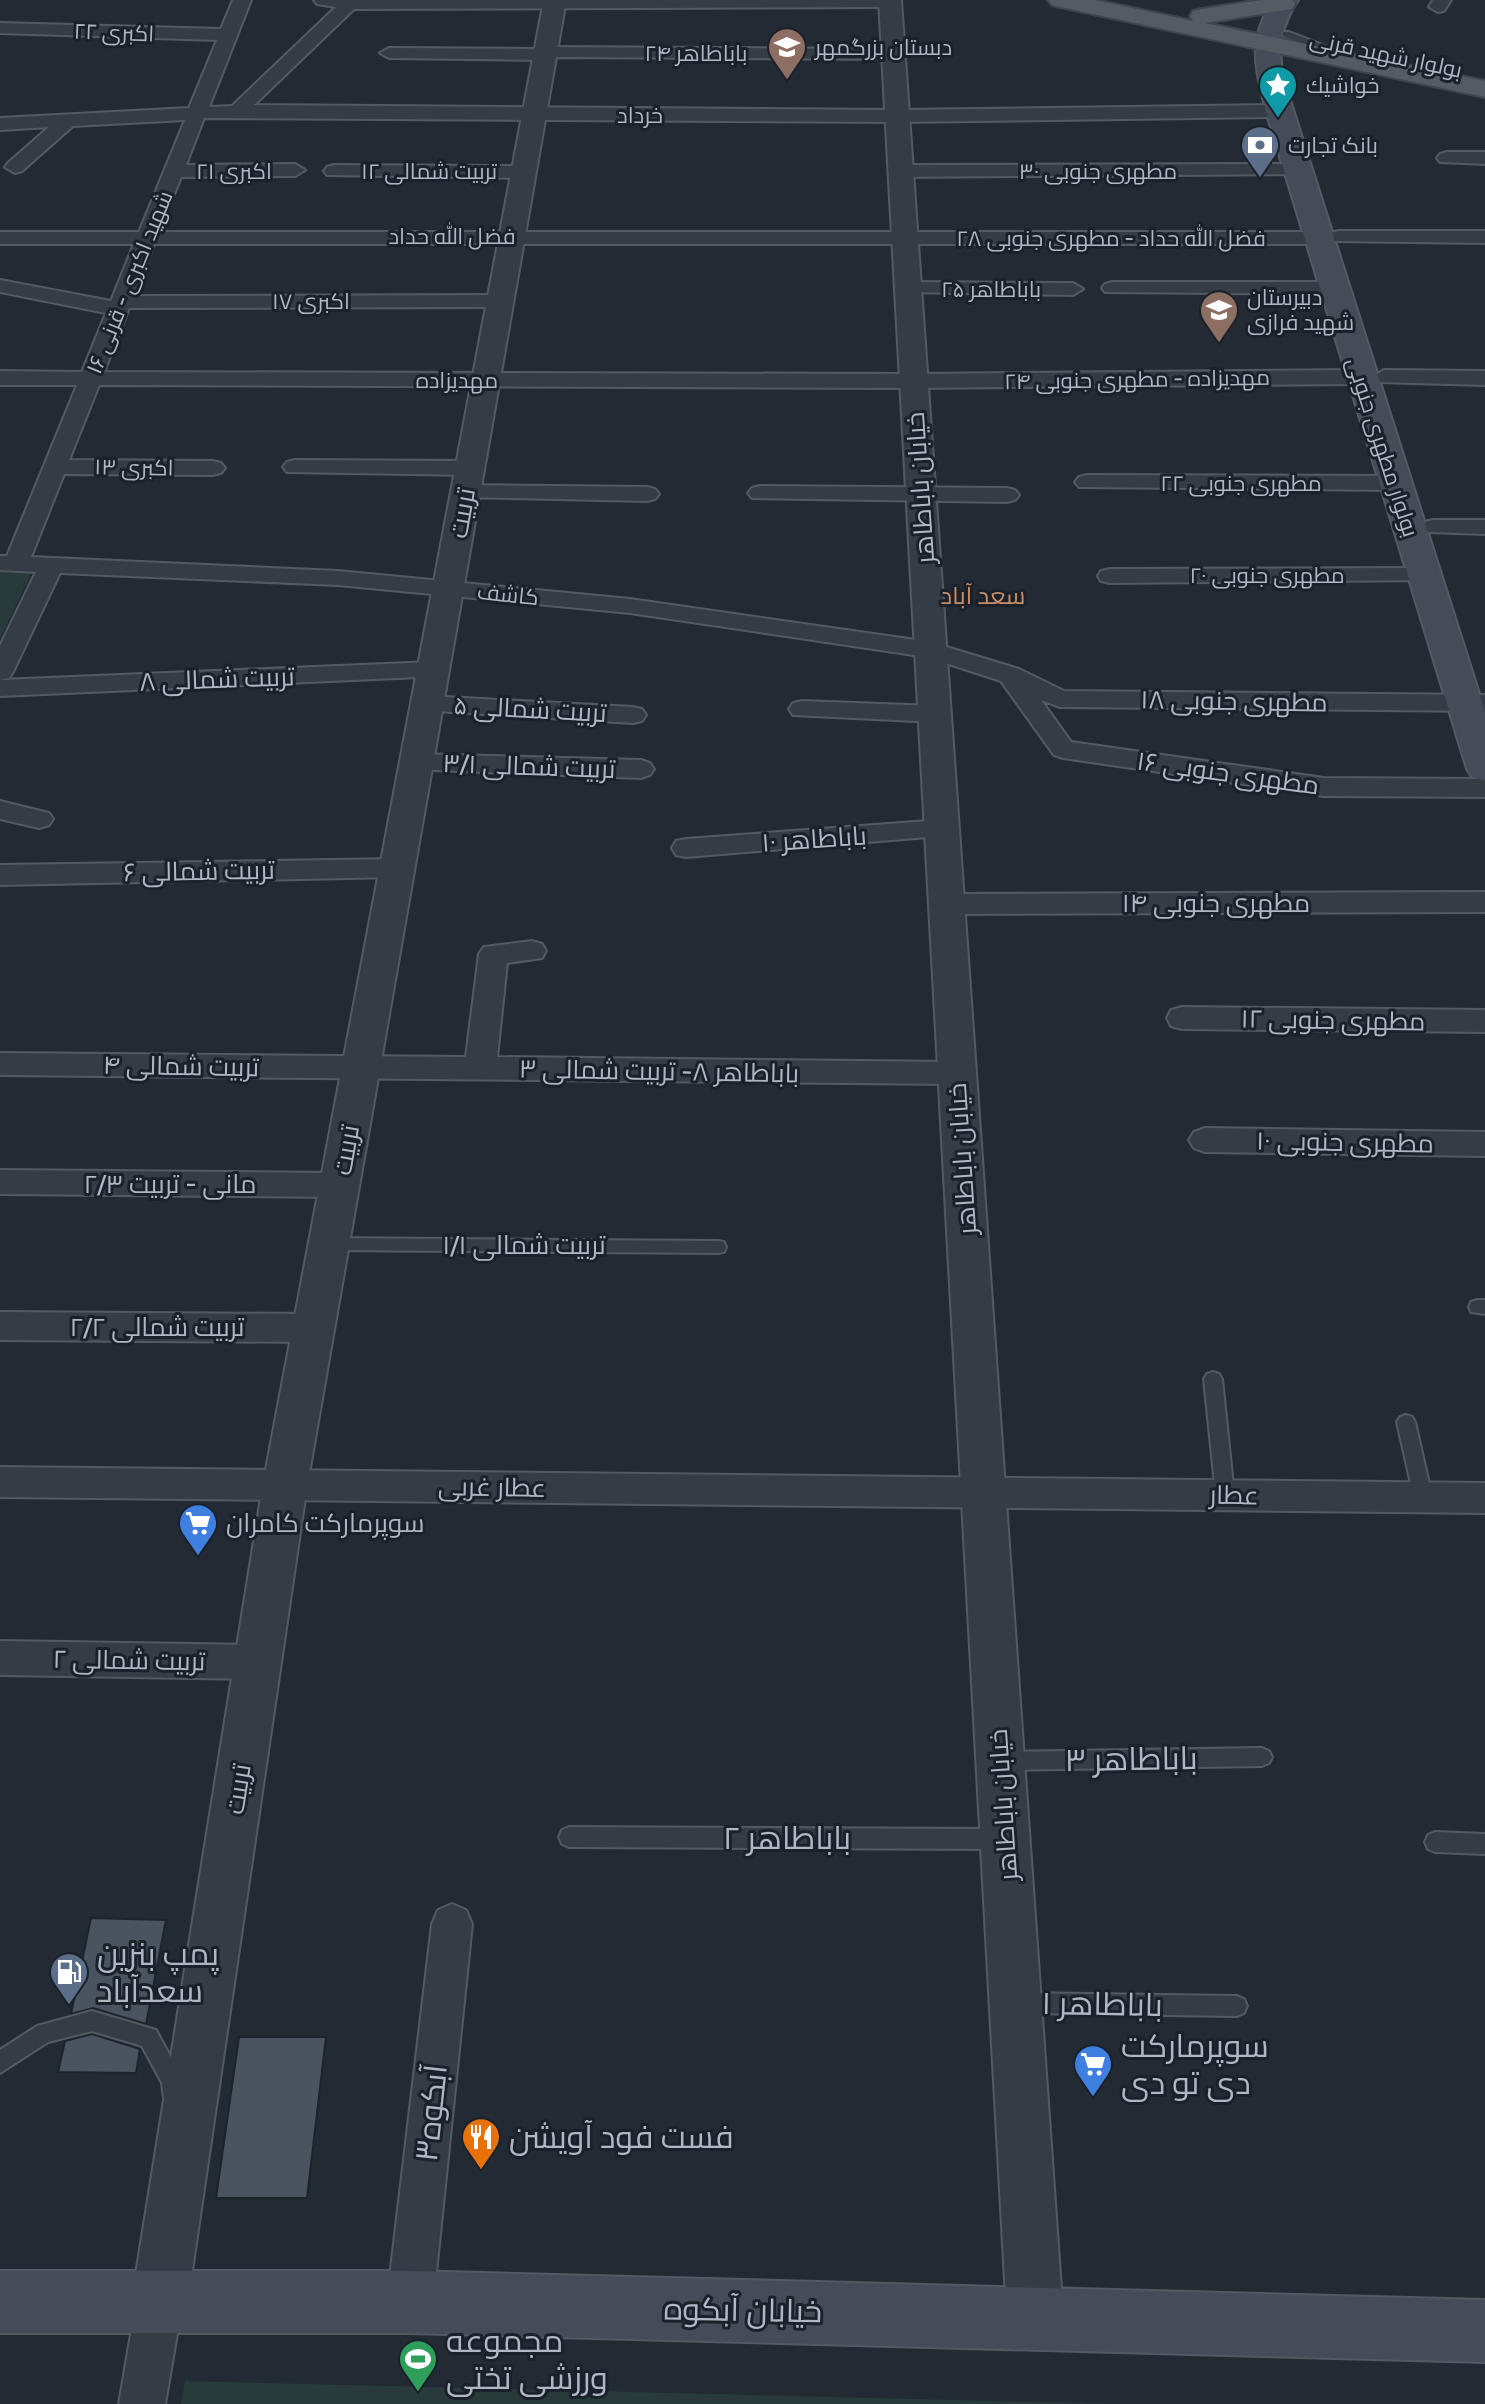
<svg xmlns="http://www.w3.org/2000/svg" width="1485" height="2404" font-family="Cabin,Cairo,sans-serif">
<rect width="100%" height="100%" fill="#222a34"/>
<g fill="#283a3a">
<polygon points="0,572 31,574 0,639"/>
<polygon points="185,2381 1120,2404 181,2404"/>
</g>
<g fill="#4a5460" stroke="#1c232c" stroke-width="2">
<polygon points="91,1918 166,1920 146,2024 93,2008 71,2014"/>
<polygon points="92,2034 140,2049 136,2073 58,2072 65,2041"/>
<polygon points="239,2037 326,2037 307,2198 216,2198"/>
</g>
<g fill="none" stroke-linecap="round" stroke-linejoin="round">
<defs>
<g id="service">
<polygon points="1283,32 1289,32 1339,51 1331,53 1283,36"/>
<polygon points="329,1238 718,1241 724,1242 726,1247 724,1252 718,1253 329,1250 323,1249 321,1244 323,1239"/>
<polygon points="1477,1300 1485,1300 1485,1314 1471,1312 1469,1307 1471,1302"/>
<polygon points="1213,1372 1219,1374 1222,1379 1234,1495 1231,1500 1225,1503 1219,1500 1216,1495 1204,1379 1207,1374"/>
<polygon points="1406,1415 1412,1417 1415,1422 1432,1497 1429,1502 1423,1505 1417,1502 1414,1497 1397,1422 1400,1417"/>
<polygon points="1262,1748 1269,1751 1272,1757 1269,1763 1262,1766 1002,1770 995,1767 992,1761 995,1755 1002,1752"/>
<polygon points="569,1827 999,1829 1006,1832 1009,1839 1006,1846 999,1849 569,1847 562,1844 559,1837 562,1830"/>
<polygon points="1435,1832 1485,1834 1485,1854 1435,1852 1428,1849 1425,1842 1428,1835"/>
<polygon points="1021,1993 1237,1996 1244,1999 1247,2006 1244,2013 1237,2016 1021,2013 1014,2010 1011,2003 1014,1996"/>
<polygon points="92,2011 156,2030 184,2082 180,2099 172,2102 164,2099 162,2083 142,2046 92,2031 48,2042 0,2073 0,2050 37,2026"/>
</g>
<g id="minor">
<polygon points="233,0 251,0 209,107 232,106 336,7 317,4 314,0 897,0 896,6 890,7 354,9 254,105 897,110 1279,105 1288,111 1279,117 897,122 204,118 186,165 295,164 305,170 295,176 181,177 159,232 1317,232 1327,238 1317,244 154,244 134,296 501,295 512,301 501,307 129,308 104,372 914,374 1361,370 1372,377 1361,384 914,388 99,385 69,460 213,461 221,463 225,468 221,473 213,475 64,474 31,557 338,571 630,599 930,642 1019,669 1064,691 1485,695 1485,711 1060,707 1041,700 1071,742 1324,778 1485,779 1485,797 1324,796 1063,758 1054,755 1001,681 927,657 630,613 338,585 60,573 13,672 9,678 0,680 433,662 442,664 446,670 442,676 0,696 0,646 36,572 0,570 0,556 7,556 77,385 0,385 0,371 82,372 106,313 0,292 0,280 111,301 134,244 0,244 0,232 139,232 185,120 73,126 22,171 15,173 5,167 8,163 49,127 0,130 0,118 189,108 217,40 0,33 0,23 221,29"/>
<polygon points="1433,0 1451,0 1444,11 1438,12 1429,7"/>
<polygon points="546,47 893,49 902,54 893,59 552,57 545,60 389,58 380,53 389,48 539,49"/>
<polygon points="1447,152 1485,152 1485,164 1440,162 1437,158 1440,154"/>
<polygon points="1296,164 1303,166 1306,170 1303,174 900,177 890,171 900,165"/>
<polygon points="334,165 524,166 534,172 524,178 327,175 324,171 327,167"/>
<polygon points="1338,231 1485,231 1485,243 1331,241 1328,237 1331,233"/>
<polygon points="908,282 1073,283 1083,289 1073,295 901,292 898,288 901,284"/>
<polygon points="1112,282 1333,282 1343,288 1333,294 1105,292 1102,288 1105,284"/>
<polygon points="1384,370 1485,371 1485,385 1376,382 1373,377"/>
<polygon points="295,460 470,461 478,463 482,468 478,473 470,475 287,472 283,467 287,462"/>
<polygon points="1087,475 1394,476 1402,478 1406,483 1402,488 1394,490 1079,487 1075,482 1079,477"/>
<polygon points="466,485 647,487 655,489 659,494 655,499 647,501 458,497 454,492 458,487"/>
<polygon points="760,486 1007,488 1015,490 1019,495 1015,500 1007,502 752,498 748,493 752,488"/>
<polygon points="1433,520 1485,520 1485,534 1425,532 1421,527 1425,522"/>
<polygon points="1424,568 1433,570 1436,575 1433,580 1110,583 1101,581 1098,576 1101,571 1110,569"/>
<polygon points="427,696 633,707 642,709 646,715 642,721 633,723 418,710 414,704 418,698"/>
<polygon points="802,701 935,706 944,708 948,714 944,720 935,722 793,715 789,709 793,703"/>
<polygon points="416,754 641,760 650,763 654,769 650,775 641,778 407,769 403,763 407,757"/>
<polygon points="0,801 49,813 53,819 49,825 39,828 0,819"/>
<polygon points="942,820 952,823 956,829 952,835 686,857 676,855 672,848 676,841 686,839"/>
<polygon points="397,859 407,861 411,868 407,875 397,877 0,885 0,865"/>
<polygon points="1485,892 1485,912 946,914 936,911 932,904 936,897 946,894"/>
<polygon points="532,941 542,944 546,951 542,958 507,963 497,1057 957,1062 968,1065 972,1073 968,1081 957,1084 0,1075 0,1053 466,1057 479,954 484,947"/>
<polygon points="1182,1007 1485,1010 1485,1032 1182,1029 1171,1026 1167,1018 1171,1010"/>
<polygon points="1205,1128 1485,1132 1485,1156 1205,1152 1194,1148 1189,1140 1194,1132"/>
<polygon points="0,1170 340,1173 351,1176 356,1185 351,1194 340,1197 0,1194"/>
<polygon points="0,1312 314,1314 326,1318 331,1328 326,1338 314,1342 0,1340"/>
<polygon points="0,1467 1485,1483 1485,1513 0,1497"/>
<polygon points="0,1641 258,1645 271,1650 277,1662 271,1674 258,1679 0,1675"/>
<polygon points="452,1904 466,1910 472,1924 433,2302 426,2318 410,2325 394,2318 387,2302 432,1924 438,1910"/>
<polygon points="159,2282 175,2289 182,2305 165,2404 119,2404 136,2305 143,2289"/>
</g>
<g id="tertiary">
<polygon points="544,0 566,0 307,1485 187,2305 179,2325 159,2333 139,2325 131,2305 263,1485"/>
<polygon points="879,0 901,0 1063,2317 1055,2337 1035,2345 1015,2337 1007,2317"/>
</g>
<g id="secondary">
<path d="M 1274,0 L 1298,0 C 1280,27 1277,49 1284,81 L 1485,712 L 1485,781 L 1472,777 L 1467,769 L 1266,111 C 1256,67 1246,40 1274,0 Z"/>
<polygon points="0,2271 410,2271 1485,2300 1485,2362 410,2333 0,2333"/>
</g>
<polygon id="primary" points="1048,0 1095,0 1193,21 1190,16 1193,11 1202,9 1261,0 1292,0 1295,4 1292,9 1205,23 1485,81 1485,97 1060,7 1052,5"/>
</defs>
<use href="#service" stroke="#525a63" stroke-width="4"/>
<use href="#minor" stroke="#525a63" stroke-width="4"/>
<use href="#tertiary" stroke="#525a63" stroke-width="4"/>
<use href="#secondary" stroke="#525a63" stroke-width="4"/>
<use href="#primary" stroke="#3e454f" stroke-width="4"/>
<use href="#service" fill="#353c45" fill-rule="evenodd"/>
<use href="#minor" fill="#353c45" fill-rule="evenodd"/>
<use href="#tertiary" fill="#353c45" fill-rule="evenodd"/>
<use href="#secondary" fill="#434c58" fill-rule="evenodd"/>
<use href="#primary" fill="#535b65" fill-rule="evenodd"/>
</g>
<defs>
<symbol id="school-pin" viewBox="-11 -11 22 30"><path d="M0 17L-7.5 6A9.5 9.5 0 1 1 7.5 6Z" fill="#8d6e63" stroke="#1a212a"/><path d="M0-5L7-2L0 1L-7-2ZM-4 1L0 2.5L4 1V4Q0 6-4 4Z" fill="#fff"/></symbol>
<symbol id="sight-pin" viewBox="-11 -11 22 30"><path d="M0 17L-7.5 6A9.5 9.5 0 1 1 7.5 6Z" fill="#0f9aa8" stroke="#1a212a"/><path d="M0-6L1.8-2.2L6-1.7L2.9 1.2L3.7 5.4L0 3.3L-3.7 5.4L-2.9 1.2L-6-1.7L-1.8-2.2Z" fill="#fff"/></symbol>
<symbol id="bank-pin" viewBox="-11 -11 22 30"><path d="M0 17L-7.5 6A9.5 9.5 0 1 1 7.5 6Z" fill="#5c6f8a" stroke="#1a212a"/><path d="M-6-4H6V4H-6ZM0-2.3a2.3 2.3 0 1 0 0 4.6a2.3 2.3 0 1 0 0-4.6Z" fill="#fff"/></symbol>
<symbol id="supermarket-pin" viewBox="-11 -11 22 30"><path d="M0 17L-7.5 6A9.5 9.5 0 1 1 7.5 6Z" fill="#3f7fe0" stroke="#1a212a"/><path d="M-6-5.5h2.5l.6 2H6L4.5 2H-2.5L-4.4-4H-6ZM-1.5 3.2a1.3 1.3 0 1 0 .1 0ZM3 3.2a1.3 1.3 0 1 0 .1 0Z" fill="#fff"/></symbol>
<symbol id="fuel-pin" viewBox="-11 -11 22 30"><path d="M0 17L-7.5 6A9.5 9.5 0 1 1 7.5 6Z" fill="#5c6f8a" stroke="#1a212a"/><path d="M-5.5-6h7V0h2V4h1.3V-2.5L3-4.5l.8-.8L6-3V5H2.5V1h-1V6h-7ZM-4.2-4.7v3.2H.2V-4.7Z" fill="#fff"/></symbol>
<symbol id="restaurant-pin" viewBox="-11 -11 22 30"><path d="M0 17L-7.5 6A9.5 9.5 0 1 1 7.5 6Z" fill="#e8710a" stroke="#1a212a"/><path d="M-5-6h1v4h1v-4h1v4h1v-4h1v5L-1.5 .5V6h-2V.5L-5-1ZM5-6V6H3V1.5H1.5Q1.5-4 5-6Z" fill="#fff"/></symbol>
<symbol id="stadium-pin" viewBox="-11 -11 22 30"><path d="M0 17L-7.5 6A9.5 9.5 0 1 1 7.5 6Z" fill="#2e9e5b" stroke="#1a212a"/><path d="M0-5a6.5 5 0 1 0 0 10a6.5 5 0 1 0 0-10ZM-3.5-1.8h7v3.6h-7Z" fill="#fff"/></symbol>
</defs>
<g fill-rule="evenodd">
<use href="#school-pin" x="765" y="25" width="44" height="60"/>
<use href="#sight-pin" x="1256" y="63" width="44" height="60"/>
<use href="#bank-pin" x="1238" y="123" width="44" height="60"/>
<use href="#school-pin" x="1197" y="288" width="44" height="60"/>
<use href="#supermarket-pin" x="176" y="1501" width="44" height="60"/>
<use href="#fuel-pin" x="47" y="1950" width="44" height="60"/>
<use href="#supermarket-pin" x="1071" y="2042" width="44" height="60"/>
<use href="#restaurant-pin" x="459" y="2115" width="44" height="60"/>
<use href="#stadium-pin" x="396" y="2337" width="44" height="60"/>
</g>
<g text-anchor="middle" stroke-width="6" stroke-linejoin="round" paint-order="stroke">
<g font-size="22" fill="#afb7c2" stroke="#1a212a">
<text transform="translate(114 32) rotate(2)" y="8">اکبری ۲۲</text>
<text x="696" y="61">باباطاهر ۲۴</text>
<text transform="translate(1386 54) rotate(12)" y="8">بولوار شهید قرنی</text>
<text x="640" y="123">خرداد</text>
<text x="234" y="179">اکبری ۲۱</text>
<text x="429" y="179">تربیت شمالی ۱۲</text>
<text x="1098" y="179">مطهری جنوبی ۳۰</text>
<text x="452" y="244">فضل الله حداد</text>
<text x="1111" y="246">فضل الله حداد - مطهری جنوبی ۲۸</text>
<text transform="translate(129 282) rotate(-68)" y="8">شهید اکبری - قرنی ۱۶</text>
<text x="991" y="297">باباطاهر ۲۵</text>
<text x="311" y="309">اکبری ۱۷</text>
<text transform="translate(1137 379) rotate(-1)" y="8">مهدیزاده - مطهری جنوبی ۲۴</text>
<text x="457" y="388">مهدیزاده</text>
<text transform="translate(1383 447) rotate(72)" y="8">بولوار مطهری جنوبی</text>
<text transform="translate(134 467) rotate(1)" y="8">اکبری ۱۳</text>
<text x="1241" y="491">مطهری جنوبی ۲۲</text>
<text x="1267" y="583">مطهری جنوبی ۲۰</text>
<text transform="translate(508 594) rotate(6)" y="8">کاشف</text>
</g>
<g font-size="22" fill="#afb7c2" stroke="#1a212a" text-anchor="start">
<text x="815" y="55">دبستان بزرگمهر</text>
<text x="1306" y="93">خواشيك</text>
<text x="1288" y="153">بانک تجارت</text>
<text x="1247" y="305">دبیرستان<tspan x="1247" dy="25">شهید فرازی</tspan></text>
</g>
<g font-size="24" fill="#c78e65" stroke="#1a212a">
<text x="983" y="604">سعد آباد</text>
</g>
<g font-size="26" fill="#afb7c2" stroke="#1a212a">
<text transform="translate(920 488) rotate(-94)" y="9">خیابان باباطاهر</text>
<text transform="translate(462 513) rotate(-80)" y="9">تربیت</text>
<text transform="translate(217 679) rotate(-2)" y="9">تربیت شمالی ۸</text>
<text transform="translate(1234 701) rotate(1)" y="9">مطهری جنوبی ۱۸</text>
<text transform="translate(530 709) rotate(3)" y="9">تربیت شمالی ۵</text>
<text transform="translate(529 766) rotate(2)" y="9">تربیت شمالی ۳/۱</text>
<text transform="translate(1228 773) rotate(8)" y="9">مطهری جنوبی ۱۶</text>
<text transform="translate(814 839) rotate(-4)" y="9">باباطاهر ۱۰</text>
<text transform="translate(199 871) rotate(-1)" y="9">تربیت شمالی ۶</text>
<text x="1216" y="912">مطهری جنوبی ۱۴</text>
<text transform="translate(1333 1020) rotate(1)" y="9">مطهری جنوبی ۱۲</text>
<text transform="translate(181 1066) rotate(1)" y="9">تربیت شمالی ۴</text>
<text transform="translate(659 1071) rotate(1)" y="9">باباطاهر ۸- تربیت شمالی ۳</text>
<text transform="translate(1345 1142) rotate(1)" y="9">مطهری جنوبی ۱۰</text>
<text transform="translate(346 1150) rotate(-80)" y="9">تربیت</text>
<text transform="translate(962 1159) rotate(-94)" y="9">خیابان باباطاهر</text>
<text x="170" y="1193">مانی - تربیت ۲/۳</text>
<text x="524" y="1254">تربیت شمالی ۱/۱</text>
<text x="157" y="1336">تربیت شمالی ۲/۲</text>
<text transform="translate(492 1487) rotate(1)" y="9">عطار غربی</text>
<text transform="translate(1234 1495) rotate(1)" y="9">عطار</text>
<text transform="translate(129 1660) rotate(1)" y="9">تربیت شمالی ۲</text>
<text transform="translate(238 1789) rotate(-81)" y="9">تربیت</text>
<text transform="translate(1003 1805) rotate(-94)" y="9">خیابان باباطاهر</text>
</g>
<g font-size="26" fill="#afb7c2" stroke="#1a212a" text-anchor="start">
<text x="226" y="1532">سوپرمارکت کامران</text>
</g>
<g font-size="32" fill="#afb7c2" stroke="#1a212a">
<text transform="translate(1131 1759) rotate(-1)" y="11">باباطاهر ۳</text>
<text x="787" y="1849">باباطاهر ۲</text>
<text transform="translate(1102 2004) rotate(1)" y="11">باباطاهر ۱</text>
<text transform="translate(431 2113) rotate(-84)" y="11">آبکوه۳</text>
<text transform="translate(743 2310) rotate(1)" y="11">خیابان آبکوه</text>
</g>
<g font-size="32" fill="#afb7c2" stroke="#1a212a" text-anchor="start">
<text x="97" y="1965">پمپ بنزین<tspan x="97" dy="37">سعدآباد</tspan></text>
<text x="1121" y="2057">سوپرمارکت<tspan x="1121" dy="37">دی تو دی</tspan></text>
<text x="509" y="2148">فست فود آویشن</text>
<text x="446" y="2352">مجموعه<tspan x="446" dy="37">ورزشی تختی</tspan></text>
</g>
</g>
</svg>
